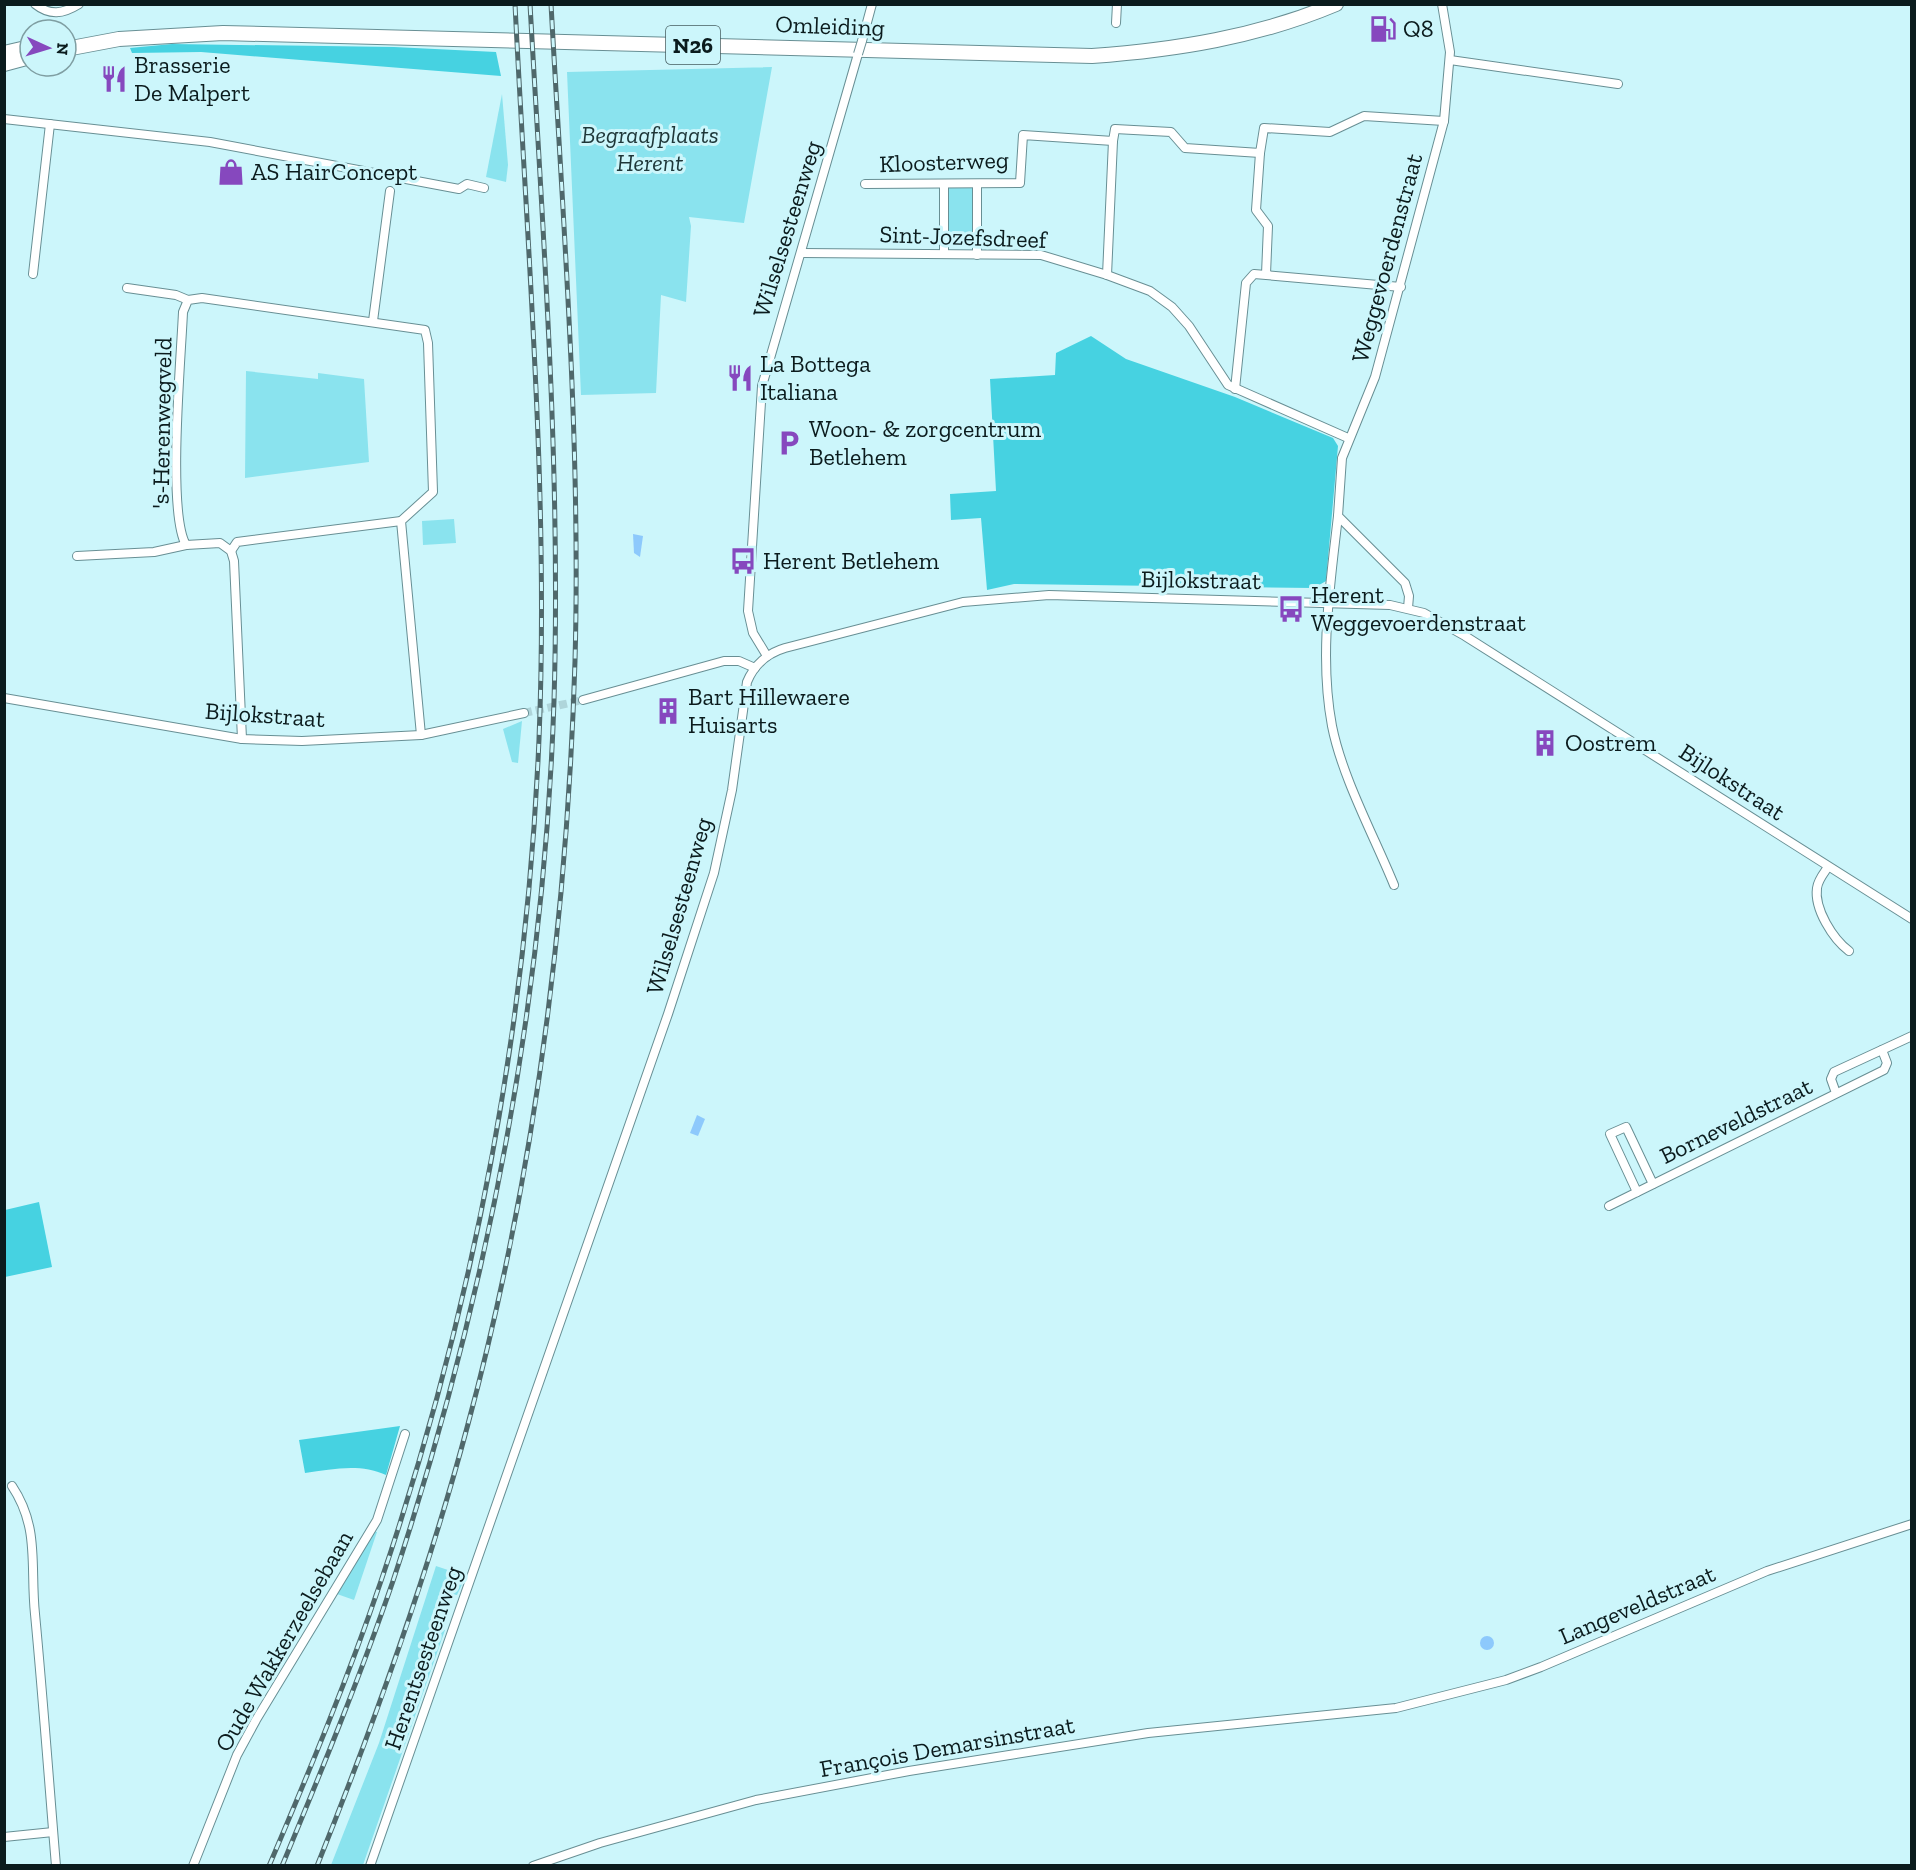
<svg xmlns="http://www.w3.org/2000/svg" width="1916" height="1870" font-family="'Zilla Slab',serif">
<rect width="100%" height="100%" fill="#ccf6fb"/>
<g fill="#8ae3ee">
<polygon points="772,67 744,223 689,217 691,226 686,302 661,295 656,393 581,395 567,72"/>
<polygon points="502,94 508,165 506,182 486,177"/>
<rect x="949" y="187" width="24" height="58"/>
<polygon points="246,371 318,379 318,373 364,379 369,462 245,478"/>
<polygon points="454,519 456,543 423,545 422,521"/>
<polygon points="522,721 518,763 512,762 503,729"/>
<polygon points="374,1531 377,1532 354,1600 337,1594"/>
<polygon points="436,1566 466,1576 457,1595 451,1594 439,1628 445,1630 363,1865 331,1865 379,1743"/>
</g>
<g fill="#46d2e1">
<polygon points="172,44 394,47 496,52 501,76 201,52 132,53 130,48"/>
<polygon points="1091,336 1126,359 1235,397 1333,438 1338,446 1326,581 1314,588 1014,584 987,590 981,518 951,520 950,494 996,491 990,379 1055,375 1056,353"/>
<polygon points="39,1202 52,1267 5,1277 5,1210"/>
<path d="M 400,1426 L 386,1475 C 360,1463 333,1469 305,1473 L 299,1440 Z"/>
</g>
<g fill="#8dc9fc">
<polygon points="633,534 643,536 640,557 634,553"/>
<polygon points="697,1115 705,1119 698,1136 690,1133"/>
<circle cx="1487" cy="1643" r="7"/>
</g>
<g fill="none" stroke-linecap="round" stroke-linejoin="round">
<polyline stroke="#afd5da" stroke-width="8" stroke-dasharray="8 4" stroke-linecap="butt" points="524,713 583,700"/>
<defs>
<g id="minor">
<path d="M 35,4 C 50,16 63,14 79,4"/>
<polyline points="1116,23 1117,4"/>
<polyline points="862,41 872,4"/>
<polyline points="1450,60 1618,84"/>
<polyline points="4,119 210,142 459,189 467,184 484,188"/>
<polyline points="1260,153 1256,210 1268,226 1266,274"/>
<polyline points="865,184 1020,183 1023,135 1113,141 1115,129 1171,132 1185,148 1260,153 1264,128 1330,132 1364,116 1444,121"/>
<polyline points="944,184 944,254"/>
<polyline points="977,184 977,255"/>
<polyline points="802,253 1041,255 1107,275 1150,291 1172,307 1189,326 1228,385 1348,438"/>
<polyline points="33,274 50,124"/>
<polyline points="1107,275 1113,141"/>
<polyline points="127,288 176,295 188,300"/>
<polyline points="373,321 390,191"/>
<polyline points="1235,389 1246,283 1254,274 1401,287"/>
<path d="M 1338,516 C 1330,586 1319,657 1332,726 C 1342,777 1374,836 1394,885"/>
<polyline points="231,551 237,542 401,521"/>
<polyline points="77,556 154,552 186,545"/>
<polyline points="1408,608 1409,596 1405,583 1338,516 1342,458 1375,377 1444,121 1450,52 1442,4"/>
<polyline points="767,656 753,633 748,611 762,386 858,54"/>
<polyline points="4,698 242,739 302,741 421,735 524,713"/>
<polyline points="583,700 724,661 739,661 755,668"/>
<path d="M 242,739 L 234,561 L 231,551 L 220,543 L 186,545 C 167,512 181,359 183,312 L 188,300 L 202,298 L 425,330 L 428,343 L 433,492 L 401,521 L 421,735"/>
<path d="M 1828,867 C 1824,873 1818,880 1817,888 C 1814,909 1833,939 1849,951"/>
<polyline points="1836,1093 1831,1079 1834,1072 1912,1036"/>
<polyline points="1637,1192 1610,1134 1626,1127 1653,1184"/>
<polyline points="1609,1206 1884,1070 1887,1063 1882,1050"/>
<path d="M 12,1486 C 40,1528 30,1566 35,1614 C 43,1698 49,1782 56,1866"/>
<polyline points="4,1837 53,1832"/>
<polyline points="193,1866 237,1755 256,1720 377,1520 405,1434"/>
<path d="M 370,1866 L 668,1014 L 714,873 L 732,790 L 747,682 C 754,665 768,653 785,648 L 963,602 L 1049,595 L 1390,605 L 1424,613 L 1465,636 L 1912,919"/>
<polyline points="533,1866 600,1843 756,1800 909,1771 1148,1733 1396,1708 1506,1680 1541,1667 1767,1571 1912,1524"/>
</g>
<g id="primary">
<path d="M 66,49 L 119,39 L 223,33 L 1092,56 C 1175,50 1258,37 1336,4"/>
<polyline points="4,53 30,47"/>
<polyline points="4,64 30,57"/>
</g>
</defs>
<use href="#minor" stroke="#688f94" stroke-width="10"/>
<use href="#primary" stroke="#688f94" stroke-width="16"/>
<use href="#minor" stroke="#fff" stroke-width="8"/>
<use href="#primary" stroke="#fff" stroke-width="14"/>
<defs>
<g id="rail">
<path d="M 269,1866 C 309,1772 348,1678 381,1581 C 473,1310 527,1025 539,739 C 549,494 527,249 515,4"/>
<path d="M 282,1866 C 321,1772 360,1677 393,1581 C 487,1297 544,1001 554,701 C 561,469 543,236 530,4"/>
<path d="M 317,1866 C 375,1721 428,1575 468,1424 C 535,1175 567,919 575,661 C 581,443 563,223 551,4"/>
</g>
</defs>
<use href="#rail" stroke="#4f686b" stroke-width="5"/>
<use href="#rail" stroke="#ccf6fb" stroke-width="3" stroke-dasharray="9" stroke-linecap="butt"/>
<defs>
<polyline id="minor-bridge" points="858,54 862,41"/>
</defs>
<use href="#minor-bridge" stroke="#688f94" stroke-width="10" stroke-linecap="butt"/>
<use href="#minor-bridge" stroke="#fff" stroke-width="8"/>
</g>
<defs>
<symbol id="fuel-bare" viewBox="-9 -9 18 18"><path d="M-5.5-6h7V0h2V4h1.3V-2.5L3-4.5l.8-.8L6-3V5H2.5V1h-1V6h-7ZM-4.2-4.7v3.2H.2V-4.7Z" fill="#8648be" stroke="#ccf6fb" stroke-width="2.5" paint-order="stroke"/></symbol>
<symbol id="restaurant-bare" viewBox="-9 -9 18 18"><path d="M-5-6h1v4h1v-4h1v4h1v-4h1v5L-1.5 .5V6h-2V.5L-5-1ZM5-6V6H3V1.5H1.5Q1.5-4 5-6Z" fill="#8648be" stroke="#ccf6fb" stroke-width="2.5" paint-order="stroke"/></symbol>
<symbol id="shop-bare" viewBox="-9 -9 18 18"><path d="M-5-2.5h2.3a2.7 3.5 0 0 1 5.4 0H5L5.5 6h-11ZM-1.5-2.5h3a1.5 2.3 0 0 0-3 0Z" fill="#8648be" stroke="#ccf6fb" stroke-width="2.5" paint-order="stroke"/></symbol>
<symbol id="parking-bare" viewBox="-9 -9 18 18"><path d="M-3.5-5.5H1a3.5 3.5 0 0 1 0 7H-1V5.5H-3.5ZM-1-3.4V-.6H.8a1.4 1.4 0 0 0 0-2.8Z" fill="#8648be" stroke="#ccf6fb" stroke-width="2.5" paint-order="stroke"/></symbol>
<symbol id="bus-bare" viewBox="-9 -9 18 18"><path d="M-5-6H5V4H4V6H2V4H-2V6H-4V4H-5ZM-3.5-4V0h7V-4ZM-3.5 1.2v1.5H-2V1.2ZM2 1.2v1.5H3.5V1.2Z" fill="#8648be" stroke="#ccf6fb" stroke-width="2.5" paint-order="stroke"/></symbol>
<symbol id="building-bare" viewBox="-9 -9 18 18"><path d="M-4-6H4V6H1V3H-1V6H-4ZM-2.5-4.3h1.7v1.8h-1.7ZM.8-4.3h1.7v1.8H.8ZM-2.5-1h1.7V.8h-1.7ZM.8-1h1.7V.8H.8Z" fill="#8648be" stroke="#ccf6fb" stroke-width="2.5" paint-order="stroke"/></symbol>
</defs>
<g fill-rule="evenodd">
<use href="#fuel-bare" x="1364" y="10" width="38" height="38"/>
<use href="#restaurant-bare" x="95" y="60" width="38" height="38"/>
<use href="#shop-bare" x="212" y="153" width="38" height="38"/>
<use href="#restaurant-bare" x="721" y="359" width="38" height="38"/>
<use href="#parking-bare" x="770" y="424" width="38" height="38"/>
<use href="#bus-bare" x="724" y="542" width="38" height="38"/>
<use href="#bus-bare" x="1272" y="590" width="38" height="38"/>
<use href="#building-bare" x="649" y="692" width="38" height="38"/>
<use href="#building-bare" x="1526" y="724" width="38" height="38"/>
</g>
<g text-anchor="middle" stroke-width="6" stroke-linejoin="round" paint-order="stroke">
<rect fill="#ccf6fb" stroke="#455d60" stroke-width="1.5" x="666" y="26" width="54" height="38" rx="4.5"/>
<g font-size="22" font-weight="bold" fill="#0b1b1d">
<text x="693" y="53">N26</text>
</g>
<g font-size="24" fill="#0b1b1d" stroke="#ccf6fb">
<text transform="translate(830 26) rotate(2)" y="8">Omleiding</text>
<text transform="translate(944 162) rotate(-2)" y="8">Kloosterweg</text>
<text transform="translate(787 229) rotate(-73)" y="8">Wilselsesteenweg</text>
<text transform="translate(963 237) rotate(2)" y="8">Sint-Jozefsdreef</text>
<text transform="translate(1387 258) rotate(-75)" y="8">Weggevoerdenstraat</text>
<text transform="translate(162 423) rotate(-89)" y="8">'s-Herenwegveld</text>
<text transform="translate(1201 580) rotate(1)" y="8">Bijlokstraat</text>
<text transform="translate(265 715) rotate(4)" y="8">Bijlokstraat</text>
<text transform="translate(1732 782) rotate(33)" y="8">Bijlokstraat</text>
<text transform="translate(679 906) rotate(-74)" y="8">Wilselsesteenweg</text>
<text transform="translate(1736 1121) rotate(-26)" y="8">Borneveldstraat</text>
<text transform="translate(1637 1605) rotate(-23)" y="8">Langeveldstraat</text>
<text transform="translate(284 1641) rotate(-60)" y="8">Oude Wakkerzeelsebaan</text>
<text transform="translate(423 1658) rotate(-71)" y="8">Herentsesteenweg</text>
<text transform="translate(947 1747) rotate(-10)" y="8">François Demarsinstraat</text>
</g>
<g font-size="24" fill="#0b1b1d" stroke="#ccf6fb" text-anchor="start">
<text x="1403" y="37">Q8</text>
<text x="134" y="73">Brasserie<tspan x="134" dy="28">De Malpert</tspan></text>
<text x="251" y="180">AS HairConcept</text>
<text x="760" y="372">La Bottega<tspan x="760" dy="28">Italiana</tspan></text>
<text x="809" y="437">Woon- &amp; zorgcentrum<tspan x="809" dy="28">Betlehem</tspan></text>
<text x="763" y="569">Herent Betlehem</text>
<text x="1311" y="603">Herent<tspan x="1311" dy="28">Weggevoerdenstraat</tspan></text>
<text x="688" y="705">Bart Hillewaere<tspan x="688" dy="28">Huisarts</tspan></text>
<text x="1565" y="751">Oostrem</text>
</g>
<g font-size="24" font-style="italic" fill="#1e3638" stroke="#ccf6fb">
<text x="650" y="143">Begraafplaats<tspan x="650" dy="28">Herent</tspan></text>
</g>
</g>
<rect width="1916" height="1870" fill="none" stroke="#0b1b1d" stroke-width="12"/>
<g transform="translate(48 48) rotate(94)"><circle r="28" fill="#ccf6fb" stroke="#7f9ea2" stroke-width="1.5"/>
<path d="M0-4.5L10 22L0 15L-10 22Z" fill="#8648be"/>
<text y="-9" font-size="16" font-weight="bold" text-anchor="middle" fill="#0b1b1d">N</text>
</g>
</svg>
